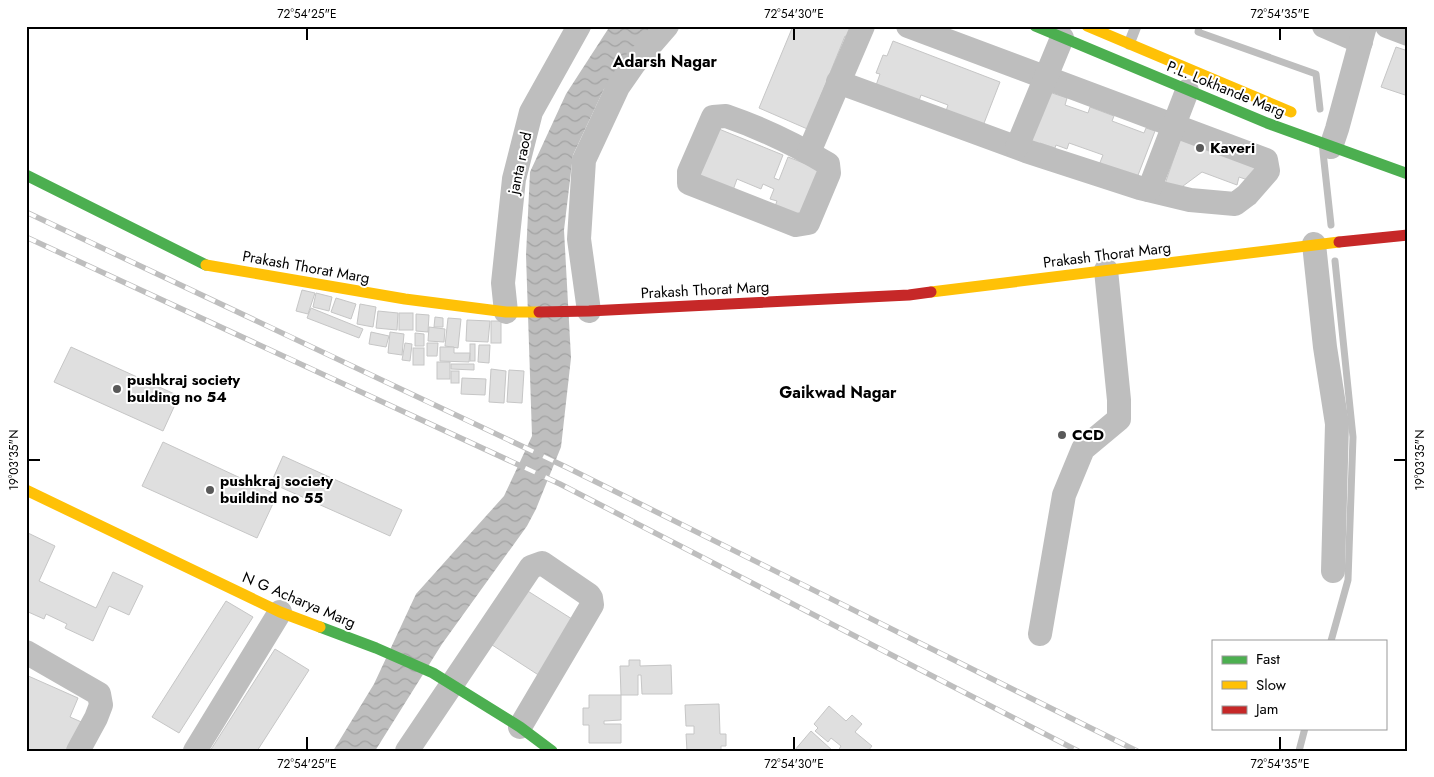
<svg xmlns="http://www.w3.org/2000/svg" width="1434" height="777" font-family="Jost,sans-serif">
<defs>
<pattern id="water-waves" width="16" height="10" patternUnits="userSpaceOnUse" patternTransform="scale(1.25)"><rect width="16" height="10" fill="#bebebe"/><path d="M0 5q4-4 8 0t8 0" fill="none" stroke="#a2a2a2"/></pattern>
</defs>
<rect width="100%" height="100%" fill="#fff"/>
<polygon fill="url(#water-waves)" points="610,26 655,26 604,89 573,155 564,230 571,358 561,447 536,509 527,526 442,644 375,751 333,751 374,684 416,594 504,496 532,436 526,255 530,172 566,94"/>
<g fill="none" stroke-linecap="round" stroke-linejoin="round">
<g stroke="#bebebe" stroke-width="7">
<polyline points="1199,26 1198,32 1316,74 1320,109"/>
<polyline points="1323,152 1331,225"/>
<polyline points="1331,641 1348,580 1353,437 1335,261"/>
<polyline points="1299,751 1305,728"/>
</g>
</g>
<g fill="#dfdfdf" stroke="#c6c6c6">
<polygon points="793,26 856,26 851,39 845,36 814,113 812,131 759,108"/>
<polygon points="893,41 1000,82 981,131 944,117 948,105 921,95 917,107 874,91 880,74 876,73 883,55 887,56"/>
<polygon points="1396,47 1408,51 1408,96 1381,87"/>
<polygon points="1049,92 1067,98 1065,105 1088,113 1090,107 1114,116 1112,121 1144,133 1146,128 1155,131 1135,183 1099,165 1103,155 1069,143 1067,149 1056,145 1055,148 1040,143 1039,147 1029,144"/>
<polygon points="714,127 783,155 774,178 779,180 788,157 824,171 804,221 774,209 777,201 770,199 774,189 763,184 761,189 737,179 732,193 694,178"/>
<polygon points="1182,134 1262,162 1254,182 1239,177 1237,185 1202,172 1179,189 1165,184"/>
<polygon points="302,290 315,293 308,314 296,311"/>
<polygon points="316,293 332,297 329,311 313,307"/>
<polygon points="336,298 356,304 351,319 331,312"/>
<polygon points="360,304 376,307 373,327 357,324"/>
<polygon points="311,308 363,329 359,338 307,318"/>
<polygon points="378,311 398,313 397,330 376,328"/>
<rect x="399" y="313" width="14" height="17"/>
<polygon points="416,314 429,315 428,332 416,331"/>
<polygon points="435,317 443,318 443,327 434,327"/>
<polygon points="448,318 461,319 458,348 445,346"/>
<polygon points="467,320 490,321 488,342 466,341"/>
<rect x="491" y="321" width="10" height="22"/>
<polygon points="429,327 445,329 444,342 428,341"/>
<polygon points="371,332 389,336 386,347 369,344"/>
<polygon points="390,332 404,334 402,355 388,353"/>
<polygon points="415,333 424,334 424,346 415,346"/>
<polygon points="405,343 412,344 410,361 402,360"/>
<polygon points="427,343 438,343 437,356 427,356"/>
<rect x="470" y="344" width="5" height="17"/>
<polygon points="479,345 490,345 489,363 478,362"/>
<polygon points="71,347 179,396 163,431 54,382"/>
<polygon points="440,347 454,347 454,353 470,353 469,362 440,361"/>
<rect x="413" y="348" width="11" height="17"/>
<rect x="437" y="362" width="13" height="17"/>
<polygon points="451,364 474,364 474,370 451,369"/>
<polygon points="491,369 506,371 504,403 489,402"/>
<polygon points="509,370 524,371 522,403 507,402"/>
<rect x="451" y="371" width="8" height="12"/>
<polygon points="462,378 486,379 485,395 461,394"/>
<polygon points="163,442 277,495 257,538 142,486"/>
<polygon points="283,456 402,510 390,536 271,483"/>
<polygon points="28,533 55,546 39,581 96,608 113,572 143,586 129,615 109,606 93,641 65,628 67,624 46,614 44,619 26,611 26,537"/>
<polygon points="523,588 572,619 540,676 486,641"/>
<polygon points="226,601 253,617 179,733 152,717"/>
<polygon points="275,649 309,670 257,751 210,751"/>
<polygon points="629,660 640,660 640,666 671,665 672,694 642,694 641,675 638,675 638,695 621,695 621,720 604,721 604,724 621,724 621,743 589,743 589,725 583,725 583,708 589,708 589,695 621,695 620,666 629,666"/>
<polygon points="26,675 78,698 70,717 86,724 73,751 26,751"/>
<polygon points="719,704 720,734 726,734 726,746 721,746 721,751 687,751 686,734 694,734 694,726 686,726 685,705"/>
<polygon points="829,706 846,721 852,715 862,724 855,732 872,746 868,751 838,751 841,746 831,738 828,742 815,731 818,728 814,724"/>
<polygon points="811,731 833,751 794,751"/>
</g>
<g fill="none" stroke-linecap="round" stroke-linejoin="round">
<polyline stroke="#bebebe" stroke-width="11" points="1129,44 1136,26"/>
<g stroke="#bebebe" stroke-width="24">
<polyline points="1324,26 1361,42"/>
<polyline points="1387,26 1408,34"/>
<polyline points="838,82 1026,151 1140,188 1190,200 1235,204 1247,195 1268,171 1266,160 908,26"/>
<path d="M 726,116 C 761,128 796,145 828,164 L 829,173 L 808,223 L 796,225 L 689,183 L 689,172 L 713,117 Z"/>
<polyline points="1017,147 1062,38"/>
<polyline points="1331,147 1337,129 1365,26"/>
<polyline points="809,152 863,26"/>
<polyline points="1149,190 1187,91"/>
<polyline points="1314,244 1325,347 1337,424 1333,571"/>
<polyline points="589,311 579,239 584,160 618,87 634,64 667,26"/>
<polyline points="506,312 503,283 514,179 531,112 579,26"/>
<polyline points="1040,634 1064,495 1083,449 1119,419 1119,400 1106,270"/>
<polyline points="26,652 99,694 101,705 96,718 78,751"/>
<polyline points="195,751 280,612"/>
<polyline points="407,751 531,567 542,563 589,595 591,598 592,605 520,727"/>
</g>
<g stroke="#4caf50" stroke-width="11">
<polyline points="1035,26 1267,123 1408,174"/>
<polyline points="26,175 206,265"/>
<polyline points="320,627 376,648 433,673 520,727 552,751"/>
</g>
<g stroke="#ffc107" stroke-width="11">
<polyline points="1087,26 1291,112"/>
<polyline points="206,265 405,299 506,312 539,312"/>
<polyline points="931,292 1339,242"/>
<polyline points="26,490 280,612 320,627"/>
</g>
<g stroke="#c62828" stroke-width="11">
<polyline points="1339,242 1408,235"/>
<polyline points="539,312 589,311 909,295 931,292"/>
</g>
<defs>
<g id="rail">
<polyline points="26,212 566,467 1137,751"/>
<polyline points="26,237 560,484 1078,751"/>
</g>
</defs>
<use href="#rail" stroke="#bebebe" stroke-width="5.5"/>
<use href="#rail" stroke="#fff" stroke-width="4" stroke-dasharray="11" stroke-linecap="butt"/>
</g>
<path fill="none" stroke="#000" stroke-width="2" d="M 307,28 L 307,40M 794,28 L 794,40M 1280,28 L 1280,40M 28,460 L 40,460M 1394,460 L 1406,460M 307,737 L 307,750M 794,737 L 794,750M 1280,737 L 1280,750"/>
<g fill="#595959" stroke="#fff" stroke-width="2">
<circle cx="1200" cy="148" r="5"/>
<circle cx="117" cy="389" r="5"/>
<circle cx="1062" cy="435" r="5"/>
<circle cx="210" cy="490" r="5"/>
</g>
<g text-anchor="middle" stroke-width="4" stroke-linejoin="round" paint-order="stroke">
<g font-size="15" fill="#000" stroke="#fff">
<text transform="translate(1226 89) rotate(22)" y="5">P.L. Lokhande Marg</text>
<text transform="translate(520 163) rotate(-78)" y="5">janta raod</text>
<text transform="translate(1107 255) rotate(-7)" y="5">Prakash Thorat Marg</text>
<text transform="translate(306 267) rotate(10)" y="5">Prakash Thorat Marg</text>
<text transform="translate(705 290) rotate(-3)" y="5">Prakash Thorat Marg</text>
<text transform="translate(299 600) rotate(23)" y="5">N G Acharya Marg</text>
</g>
<g font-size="15" font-weight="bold" fill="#000" stroke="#fff" text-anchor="start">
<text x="1210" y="153">Kaveri</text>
<text x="127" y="385">pushkraj society<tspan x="127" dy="17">bulding no 54</tspan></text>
<text x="1072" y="440">CCD</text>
<text x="220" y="486">pushkraj society<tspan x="220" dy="17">buildind no 55</tspan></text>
</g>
<g font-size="16" font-weight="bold" fill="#000" stroke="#fff">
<text x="665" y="67">Adarsh Nagar</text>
<text x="838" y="398">Gaikwad Nagar</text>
</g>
</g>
<rect width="1434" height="777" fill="none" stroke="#ffffff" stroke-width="55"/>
<rect x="1212" y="640" width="175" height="90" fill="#ffffff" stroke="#999999"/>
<rect x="1222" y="656" width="25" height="8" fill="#4caf50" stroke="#999999"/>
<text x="1256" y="664" font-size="15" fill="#000000">Fast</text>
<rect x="1222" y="681" width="25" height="8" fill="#ffc107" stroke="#999999"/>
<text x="1256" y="690" font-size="15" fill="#000000">Slow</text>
<rect x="1222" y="706" width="25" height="8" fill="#c62828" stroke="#999999"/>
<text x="1256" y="714" font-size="15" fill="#000000">Jam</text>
<rect x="28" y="28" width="1378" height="722" fill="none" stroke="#000" stroke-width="2"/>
<g font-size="12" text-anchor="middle" fill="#000">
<text x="307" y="18">72°54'25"E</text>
<text x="794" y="18">72°54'30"E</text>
<text x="1280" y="18">72°54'35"E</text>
<text transform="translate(14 460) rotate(-90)" y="4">19°03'35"N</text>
<text transform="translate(1420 460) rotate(-90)" y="4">19°03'35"N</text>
<text x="307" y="768">72°54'25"E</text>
<text x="794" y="768">72°54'30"E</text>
<text x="1280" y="768">72°54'35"E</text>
</g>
</svg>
